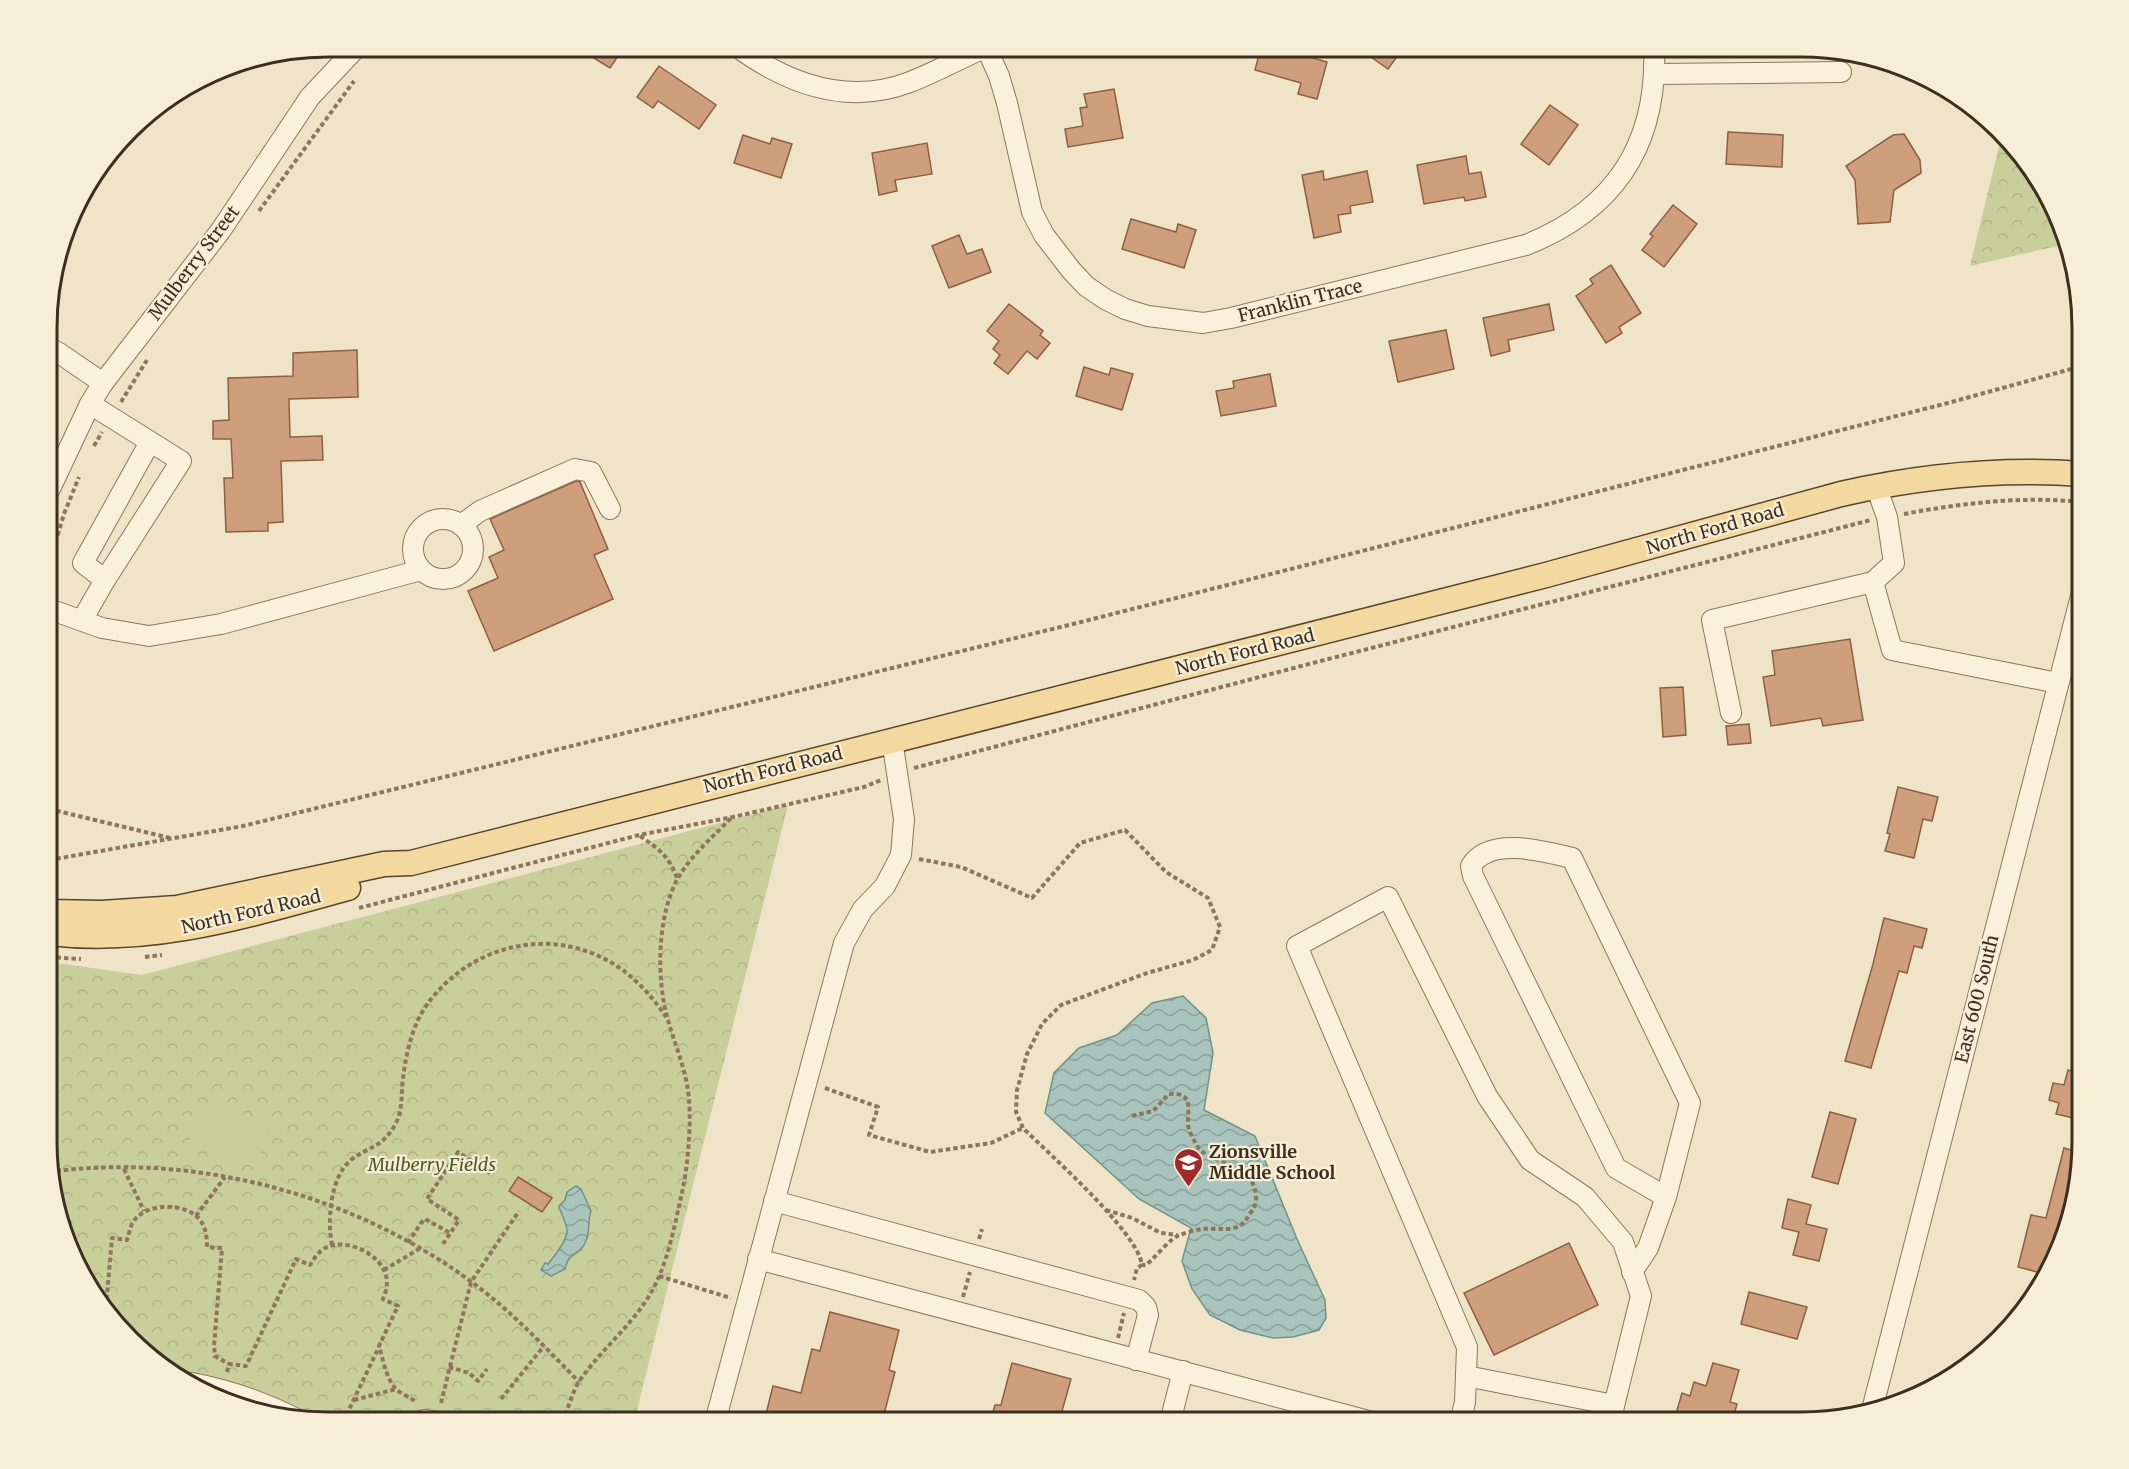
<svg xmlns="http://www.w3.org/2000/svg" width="2129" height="1469" font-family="Merriweather,serif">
<defs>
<pattern id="forest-crowns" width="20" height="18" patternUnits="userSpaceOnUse" patternTransform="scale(1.5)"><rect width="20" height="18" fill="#c9cf9b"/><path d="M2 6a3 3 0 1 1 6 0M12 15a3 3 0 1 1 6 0" fill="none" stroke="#aeb285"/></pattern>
<pattern id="water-waves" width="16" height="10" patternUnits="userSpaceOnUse" patternTransform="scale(1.5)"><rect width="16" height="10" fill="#a9c4bc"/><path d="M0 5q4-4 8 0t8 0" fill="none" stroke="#8ba098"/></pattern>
</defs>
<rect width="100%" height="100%" fill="#f0e4c8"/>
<g fill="url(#forest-crowns)">
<polygon points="2001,138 2045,188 2062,245 1970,266"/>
<polygon points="788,805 634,1422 310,1422 237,1407 157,1365 84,1282 49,1177 49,962 142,975"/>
</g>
<polygon fill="#c9cf9b" points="200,1104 269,1122 258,1165 189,1146"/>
<g fill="url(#water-waves)" stroke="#6f938a" stroke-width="1.5">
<polygon points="1183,996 1206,1018 1213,1053 1204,1110 1255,1136 1297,1239 1325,1300 1326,1318 1319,1330 1293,1337 1273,1338 1240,1330 1210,1315 1192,1289 1182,1261 1191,1228 1139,1199 1045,1113 1054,1073 1079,1048 1117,1035 1152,1003"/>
<path d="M 576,1186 L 581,1189 L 591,1211 C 587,1223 591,1237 582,1248 C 575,1257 569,1252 565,1269 L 551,1276 L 541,1270 L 545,1263 L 548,1264 C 554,1256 568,1240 567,1230 C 566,1222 561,1214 559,1206 L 565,1200 L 567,1192 Z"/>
</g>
<g fill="#cf9f7d" stroke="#8d5f41" stroke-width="1.5">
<polygon points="576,47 624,47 610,68"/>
<polygon points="1261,47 1276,47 1327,62 1317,99 1298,94 1301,83 1255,70"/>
<polygon points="1357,47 1404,47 1388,69"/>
<polygon points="659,66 716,105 699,129 658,101 653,108 637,97"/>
<polygon points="1114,89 1123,138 1068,147 1065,129 1083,126 1080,108 1087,107 1084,94"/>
<polygon points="1550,105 1578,125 1549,165 1521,144"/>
<polygon points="1728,132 1783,135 1782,167 1726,164"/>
<polygon points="1904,134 1920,160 1921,173 1894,190 1890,222 1858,224 1855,180 1846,166 1893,135"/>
<polygon points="743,135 770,144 772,138 792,144 781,178 734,163"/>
<polygon points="927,143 932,174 895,180 897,191 879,195 872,153"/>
<polygon points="1466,156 1469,174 1481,172 1486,197 1465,201 1464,197 1424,204 1417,165"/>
<polygon points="1323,171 1324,180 1367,171 1373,202 1350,206 1351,213 1338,215 1341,232 1314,238 1302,175"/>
<polygon points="1673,205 1697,224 1664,267 1642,250 1653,236 1650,234"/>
<polygon points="1131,219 1176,232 1178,224 1196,230 1184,268 1122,249"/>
<polygon points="959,235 967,254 982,249 991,272 949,288 932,246"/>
<polygon points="1611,265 1641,313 1619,327 1622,333 1606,343 1576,296 1593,284 1590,279"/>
<polygon points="1009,304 1043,331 1040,335 1050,343 1037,359 1027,351 1008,374 994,363 1000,355 993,349 999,341 987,331"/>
<polygon points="1549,304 1554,330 1508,340 1510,351 1491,356 1483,318"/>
<polygon points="1446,330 1454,369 1398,382 1389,341"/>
<polygon points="357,350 358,397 289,399 290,437 322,436 323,460 281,461 283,522 268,523 268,531 226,532 224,478 233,478 231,439 213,439 213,421 229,420 228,378 293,376 293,353"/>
<polygon points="1084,367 1109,375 1111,368 1133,374 1122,410 1076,396"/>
<polygon points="1270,374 1276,406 1221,416 1216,391 1234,388 1233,381"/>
<polygon points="576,481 580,482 608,549 594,555 613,599 494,651 468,591 498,578 489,557 504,550 490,519"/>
<polygon points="1850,639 1863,720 1823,726 1821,718 1771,726 1763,677 1775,675 1772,651"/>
<polygon points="1683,687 1686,735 1663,737 1660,688"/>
<polygon points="1749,724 1751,743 1728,745 1726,726"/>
<polygon points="1898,787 1938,797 1932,821 1923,819 1914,858 1885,851 1890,834 1887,833"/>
<polygon points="1884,918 1927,929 1922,948 1914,946 1907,973 1899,971 1871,1068 1845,1061 1873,964"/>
<polygon points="2068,1070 2082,1074 2082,1120 2056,1114 2059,1103 2049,1100 2053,1083 2064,1085"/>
<polygon points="1830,1112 1856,1119 1838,1184 1812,1177"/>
<polygon points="2064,1148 2082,1153 2082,1159 2074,1197 2068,1196 2052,1260 2045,1274 2018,1267 2031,1215 2046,1218"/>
<polygon points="518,1177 552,1198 542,1212 509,1191"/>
<polygon points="1788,1199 1811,1205 1806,1224 1827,1229 1819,1261 1793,1255 1799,1232 1782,1228"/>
<polygon points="1569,1243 1598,1305 1494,1355 1464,1293"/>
<polygon points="1749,1292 1807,1307 1797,1339 1741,1324"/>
<polygon points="830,1312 899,1330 889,1370 895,1372 882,1422 764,1422 773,1386 801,1393 812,1349 820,1351"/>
<polygon points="1012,1363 1071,1379 1059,1422 990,1422 995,1405 1001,1405"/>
<polygon points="1713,1363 1739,1370 1730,1402 1737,1404 1732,1422 1693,1422 1675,1417 1682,1393 1690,1396 1694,1382 1706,1386"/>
</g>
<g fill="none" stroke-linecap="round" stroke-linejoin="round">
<defs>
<g id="minor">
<path d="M 737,47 C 788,84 848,106 910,82 C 936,72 961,58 986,47"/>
<path d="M 986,47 L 999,76 L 1007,103 L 1032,212 L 1044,235 L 1071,270 L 1086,286 L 1105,299 L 1125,309 L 1148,316 L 1203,323 L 1231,318 L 1526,245 C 1616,209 1658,143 1654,47"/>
<polyline points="1655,74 1841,72"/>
<polyline points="49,348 59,353 103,383"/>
<polyline points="49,491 90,404 103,383 221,230 310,97 357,47"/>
<circle cx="443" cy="549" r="30"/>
<polyline points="461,525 480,511 575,469 591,472 610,509"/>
<polyline points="105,580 83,563 150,442"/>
<polyline points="1873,582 1894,563 1887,517 1876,486"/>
<polyline points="49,609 102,628 149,636 221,624 421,570"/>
<polyline points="82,620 105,580 181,461 90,404"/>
<polyline points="1731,713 1712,620 1873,582 1892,650 2058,683"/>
<polyline points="774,1201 1139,1300 1146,1307 1148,1315 1136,1360"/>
<polyline points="758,1259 1372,1422"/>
<path d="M 1632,1272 L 1648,1248 L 1666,1197 L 1690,1103 L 1572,858 C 1544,851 1489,836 1471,866 L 1473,876 L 1616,1168 L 1666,1197"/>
<polyline points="1466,1376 1614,1405"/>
<path d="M 192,1383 C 230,1390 263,1402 297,1419"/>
<polyline points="1873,1406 2082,592"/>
<polyline points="417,1422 424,1420 440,1422"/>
<polyline points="715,1422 844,943 863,909 885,886 901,855 904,819 892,740"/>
<polyline points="1170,1422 1183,1371"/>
<polyline points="1460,1422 1465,1402 1467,1347 1297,946 1388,897 1487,1096 1530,1160 1585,1197 1623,1242 1641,1296 1610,1422"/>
</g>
<g id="major">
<path d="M 49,912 L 102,913 L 177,908 L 384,864 L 411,863 L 1546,575 L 1841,494 C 1921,476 2000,468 2082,474"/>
<path d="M 49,933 C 155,945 248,915 348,888"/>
</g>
</defs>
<use href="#minor" stroke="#8d765c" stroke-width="22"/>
<use href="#major" stroke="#5b4430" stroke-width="27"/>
<g stroke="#8d765c" stroke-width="4" stroke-dasharray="4.5 3" stroke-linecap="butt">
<polyline points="259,211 354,81"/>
<polyline points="121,402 147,360"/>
<polyline points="94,446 102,432"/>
<path d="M 1904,514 C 1963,503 2022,496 2082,502"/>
<polyline points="49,564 64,514 79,477"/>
<polyline points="914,768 1309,664 1871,520"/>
<polyline points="49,809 170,838"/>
<path d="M 640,836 C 659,849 669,856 677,878"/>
<path d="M 919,859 L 961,867 L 1032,898 L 1080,843 L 1125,830 L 1166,872 L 1208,898 L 1220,927 L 1212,950 L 1193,960 L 1147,973 L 1061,1005 L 1042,1024 L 1027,1054 L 1017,1090 L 1016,1112 L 1023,1128 C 1050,1155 1137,1231 1142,1265 L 1137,1268 L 1134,1280"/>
<polyline points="49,860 243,826 1077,623 1948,403 2082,366"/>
<polyline points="359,908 639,835 733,817 864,787 881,780"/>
<polyline points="49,957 81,959"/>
<polyline points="145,957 162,955"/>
<polyline points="825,1088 878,1107 869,1135 930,1152 991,1143 1023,1128"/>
<path d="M 1132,1116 L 1153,1111 L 1169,1094 C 1195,1092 1187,1109 1188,1125 C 1189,1131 1192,1137 1195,1142 C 1207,1168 1245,1156 1254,1187 C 1256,1192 1257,1200 1255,1205 C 1254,1209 1250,1213 1248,1217 C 1237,1235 1220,1227 1202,1229 C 1195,1230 1187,1232 1180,1235 C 1171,1237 1155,1258 1146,1265 L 1142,1265"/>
<polyline points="124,1169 144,1211"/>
<path d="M 49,1172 C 196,1152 355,1195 473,1283 C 512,1312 545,1347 579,1382"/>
<polyline points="1106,1210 1132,1218 1161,1233 1177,1235"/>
<polyline points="196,1216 225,1177"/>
<polyline points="979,1239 982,1229"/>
<polyline points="408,1243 421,1223 425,1219 450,1233"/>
<polyline points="443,1244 459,1220 427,1199 458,1152 493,1175"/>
<path d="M 332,1245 C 327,1221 330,1177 351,1160 C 370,1145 382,1149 396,1123 C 403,1109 401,1094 403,1078 C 406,1055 411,1030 424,1009 C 465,947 547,924 612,963 C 634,976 652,996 666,1017"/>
<polyline points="384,1270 419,1249"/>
<polyline points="659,1276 731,1298"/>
<polyline points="963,1297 970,1272"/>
<path d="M 106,1307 L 112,1238 L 127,1240 C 129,1234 130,1227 133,1222 C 146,1202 186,1202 200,1220 C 206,1228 207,1237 207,1247 L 222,1248 L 214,1346 L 215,1356 L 229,1364"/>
<polyline points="1118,1338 1124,1313"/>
<polyline points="449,1367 469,1373 478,1381 487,1369"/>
<path d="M 227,1372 L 229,1364 L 246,1366 L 296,1259 L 310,1265 C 314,1259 318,1252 325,1248 C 346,1237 381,1254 386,1276 C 388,1284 386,1292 383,1299 L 398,1306 L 379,1346 C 383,1359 386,1378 395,1388 C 399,1393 410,1397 416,1402"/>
<polyline points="501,1399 544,1346"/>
<polyline points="354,1400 396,1389"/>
<polyline points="441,1403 471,1282 519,1211"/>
<polyline points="457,1412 467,1422"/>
<polyline points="343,1422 379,1347"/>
<path d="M 563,1422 C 568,1409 572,1392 580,1380 C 601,1350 630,1327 649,1296 C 666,1269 674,1229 681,1197 C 688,1170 693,1112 687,1085 C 683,1062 674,1042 668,1020 C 656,979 657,916 678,878 C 692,854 713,837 732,817"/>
</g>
<use href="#minor" stroke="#faf1dc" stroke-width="20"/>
<use href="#major" stroke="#f3d9a0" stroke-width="24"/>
</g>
<defs>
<symbol id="school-pin" viewBox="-11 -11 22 30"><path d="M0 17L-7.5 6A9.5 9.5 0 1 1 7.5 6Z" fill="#9e2a2b" stroke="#f7eed8"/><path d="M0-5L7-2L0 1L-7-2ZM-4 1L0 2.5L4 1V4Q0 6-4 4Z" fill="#fff"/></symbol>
</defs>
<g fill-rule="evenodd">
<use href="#school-pin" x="1172" y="1146" width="33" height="45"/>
</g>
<g text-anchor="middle" stroke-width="4.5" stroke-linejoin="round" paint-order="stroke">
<g font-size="18" fill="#3d2e20" stroke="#f7eed8">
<text transform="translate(194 263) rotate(-53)" y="6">Mulberry Street</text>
<text transform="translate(1300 301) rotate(-14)" y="6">Franklin Trace</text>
<text transform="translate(1715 529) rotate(-16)" y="6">North Ford Road</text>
<text transform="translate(1245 652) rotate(-14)" y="6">North Ford Road</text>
<text transform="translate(773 770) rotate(-14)" y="6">North Ford Road</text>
<text transform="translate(251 912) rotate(-13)" y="6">North Ford Road</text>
<text transform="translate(1977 999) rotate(-76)" y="6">East 600 South</text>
</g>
<g font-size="18" font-weight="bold" fill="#3d2e20" stroke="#f7eed8" text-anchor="start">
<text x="1209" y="1158">Zionsville<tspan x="1209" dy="21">Middle School</tspan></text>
</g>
<g font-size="18" font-style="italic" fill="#4d5a26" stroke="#f7eed8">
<text x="432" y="1171">Mulberry Fields</text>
</g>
</g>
<path d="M0 0H2129V1469H0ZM328 57H1801A271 271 0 0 1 2072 328V1141A271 271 0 0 1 1801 1412H328A271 271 0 0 1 57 1141V328A271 271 0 0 1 328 57Z" fill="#f7eed8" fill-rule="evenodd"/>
<path fill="none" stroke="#3d2e20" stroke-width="3" d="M328 57H1801A271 271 0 0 1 2072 328V1141A271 271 0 0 1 1801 1412H328A271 271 0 0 1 57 1141V328A271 271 0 0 1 328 57Z"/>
</svg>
